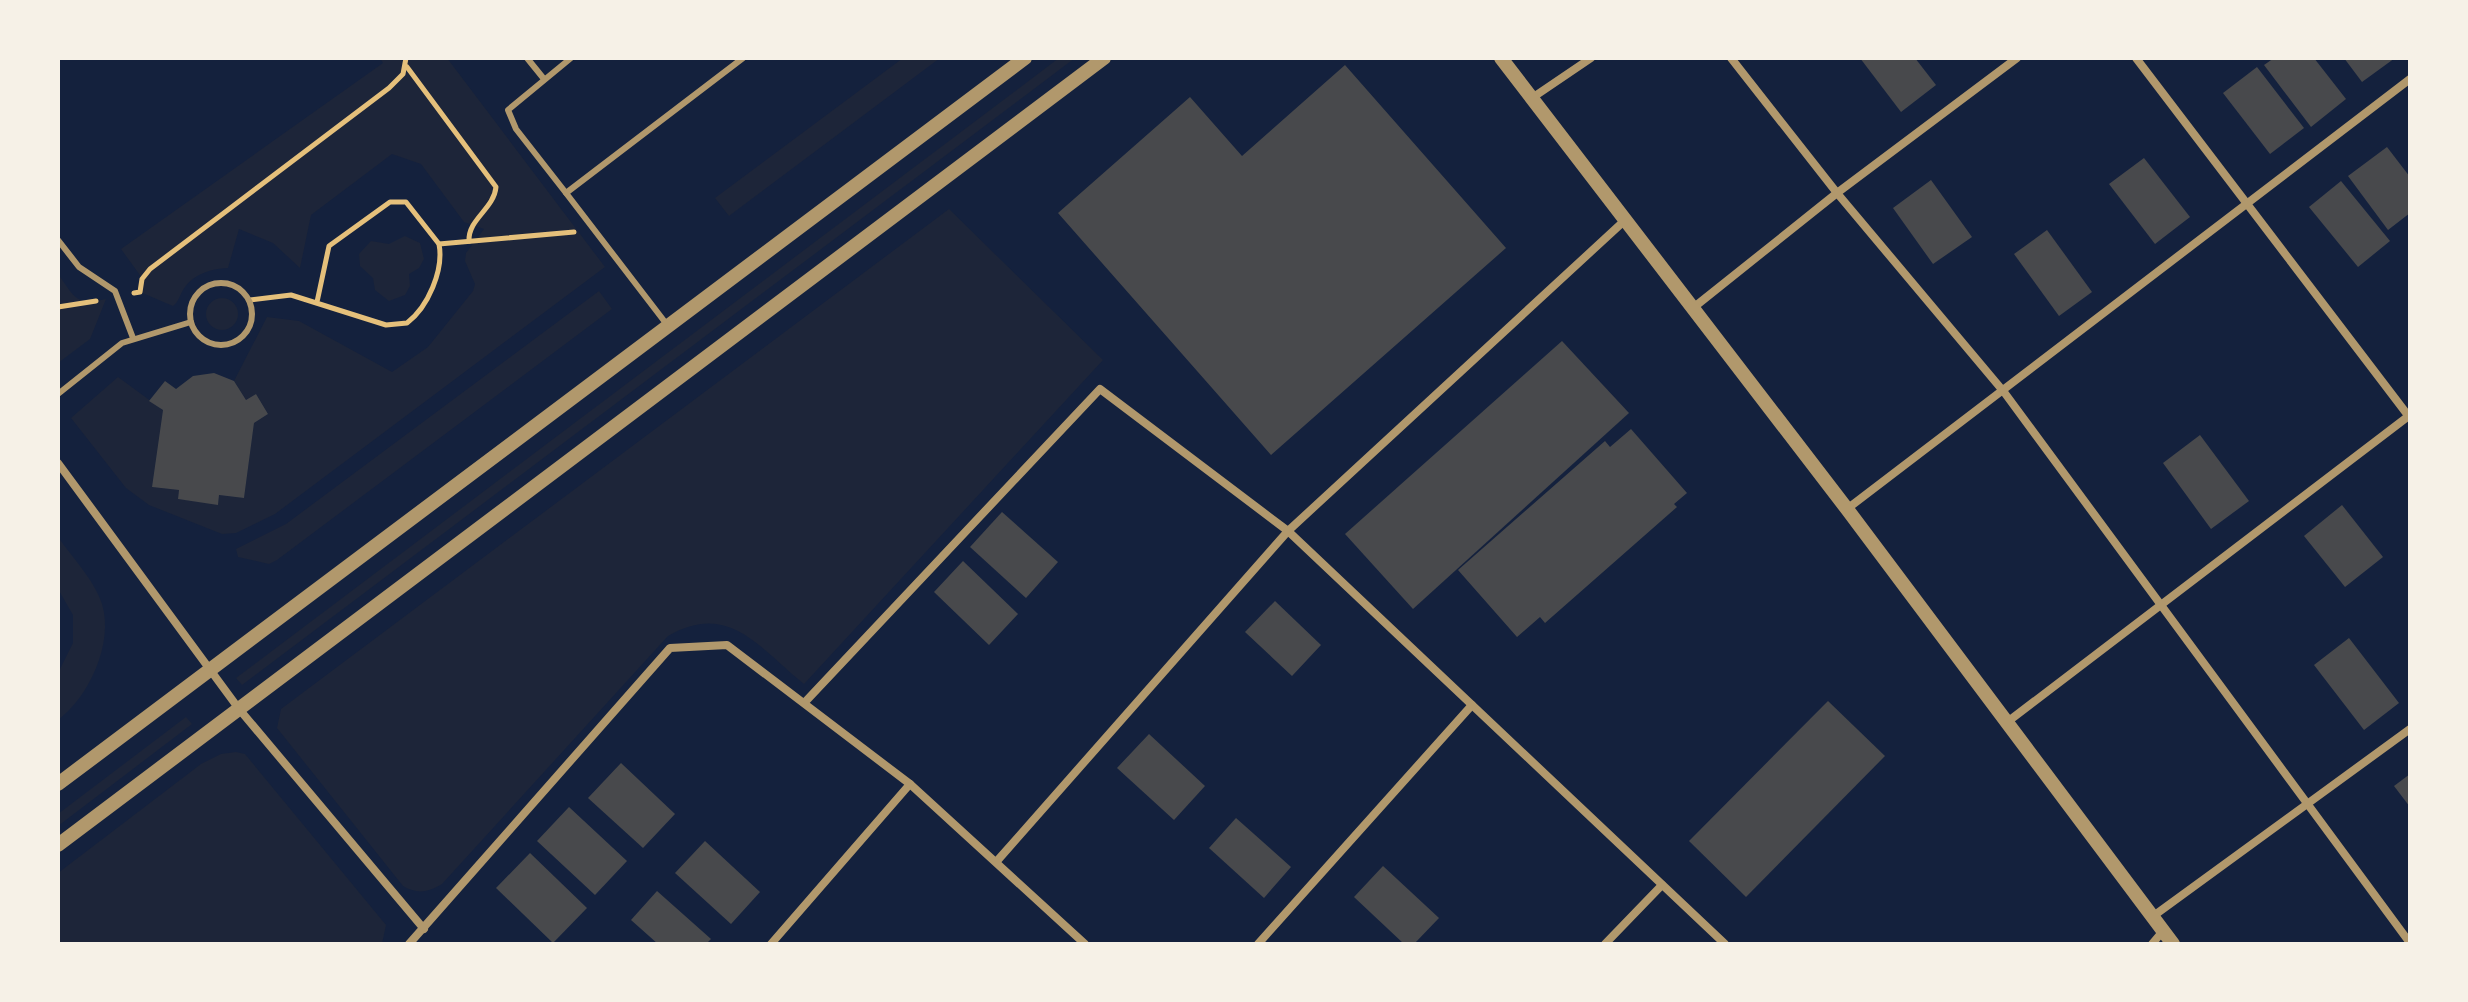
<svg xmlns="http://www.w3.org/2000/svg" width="2468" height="1002" font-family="Roboto,sans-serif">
<rect width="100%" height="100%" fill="#14213d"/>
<g fill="#1d2539">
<path d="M 380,58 L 447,58 L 605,267 L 275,514 L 236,533 L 222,534 L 149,505 L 126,488 L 71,418 L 118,377 L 163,410 L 152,487 L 179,490 L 178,499 L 218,504 L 219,495 L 244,498 L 254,423 L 268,414 L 256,394 L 246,400 L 234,381 L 267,317 L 299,321 L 392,372 L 428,347 L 473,291 L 475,284 L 465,261 L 466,253 L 484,229 L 464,222 L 421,164 L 392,154 L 311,215 L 300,268 L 273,243 L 239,229 L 228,268 C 210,269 193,274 183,290 C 179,297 179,301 173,306 L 140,292 L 142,278 L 121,249 L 383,63 Z"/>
<polygon points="903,58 940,58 729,216 715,198"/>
<polygon points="1059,58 1075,58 242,685 236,678"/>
<path d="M 949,209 L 1103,360 L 804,684 C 758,647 729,601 668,636 L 442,884 C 427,893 417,894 403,886 L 277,728 L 281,709 Z"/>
<polygon points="405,236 420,243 424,259 419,268 409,274 410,286 405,295 389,301 375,290 373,278 360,266 359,254 371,241 389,244"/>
<path d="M 58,274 C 76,299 75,305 106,299 L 90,339 L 58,363 Z"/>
<polygon points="599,291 612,309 277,560 269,564 238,557 236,549 286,524"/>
<circle cx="222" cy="314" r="16"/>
<path d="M 58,537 C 72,557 95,581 102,604 C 114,643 89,697 58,720 L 58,673 L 73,643 L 73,615 L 58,589 Z"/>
<polygon points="186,717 192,724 58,826 58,814"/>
<polygon points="236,752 245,754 386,925 382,944 58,944 58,873 201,764 221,754"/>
</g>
<g fill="#48494c">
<polygon points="1860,58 1915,58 1936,85 1901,112"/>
<polygon points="2274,58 2314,58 2346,99 2311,127 2264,65"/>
<polygon points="2344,58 2395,58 2362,82"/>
<polygon points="1345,65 1506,248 1271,455 1058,213 1190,97 1242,156"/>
<polygon points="2257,67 2304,128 2270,154 2223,93"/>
<polygon points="2387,147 2410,177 2410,213 2388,230 2348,176"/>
<polygon points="2144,158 2190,217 2155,244 2109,184"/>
<polygon points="1931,180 1972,237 1933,264 1893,208"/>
<polygon points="2341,181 2390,241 2358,267 2309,207"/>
<polygon points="2047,230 2092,292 2059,316 2014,254"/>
<polygon points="1562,341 1629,413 1413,609 1345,534"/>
<polygon points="214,373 234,381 246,400 256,394 268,414 254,423 244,498 219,495 218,505 178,499 179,490 152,487 163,410 149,401 165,381 176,389 193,376"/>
<polygon points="1631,429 1687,493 1674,504 1677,507 1545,623 1540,617 1517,637 1458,570 1605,441 1610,447"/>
<polygon points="2200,435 2249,501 2211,529 2163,463"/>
<polygon points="2342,505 2383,557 2345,587 2304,536"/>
<polygon points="1002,512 1058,562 1026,598 970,547"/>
<polygon points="963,561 1018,614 989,645 934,592"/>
<polygon points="1275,601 1321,645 1292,676 1245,632"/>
<polygon points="2349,638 2399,703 2364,730 2314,665"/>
<polygon points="1828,701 1885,756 1746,897 1689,841"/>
<polygon points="1149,734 1205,786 1174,820 1117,768"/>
<polygon points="621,763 675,814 643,848 588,798"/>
<polygon points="2410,774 2410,807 2394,786"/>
<polygon points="569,807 627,861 595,895 537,841"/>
<polygon points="1236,818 1291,867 1264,898 1209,848"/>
<polygon points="705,841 760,892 731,924 675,873"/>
<polygon points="530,853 587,908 553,943 496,888"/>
<polygon points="1383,866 1439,918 1414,944 1404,944 1354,897"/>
<polygon points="657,891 711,939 706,944 658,944 631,920"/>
</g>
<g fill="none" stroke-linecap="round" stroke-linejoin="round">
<g stroke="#e5c07b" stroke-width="5">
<path d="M 407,67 L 496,187 C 494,209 468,219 469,241"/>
<polyline points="439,244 574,232"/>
<polyline points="134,293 140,292 142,279 150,269 389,88 403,74 406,58"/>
<path d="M 250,300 L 291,295 L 386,325 L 407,323 C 428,307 444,270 439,244 L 406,202 L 390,202 L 329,246 L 317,302"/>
<polyline points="58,307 96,301"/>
</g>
<g stroke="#b1986c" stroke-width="6">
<polyline points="527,58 544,79"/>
<polyline points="566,193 516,129 508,110 571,58"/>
<polyline points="58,240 79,267 115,291 133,338"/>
<circle cx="221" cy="314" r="31"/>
<polyline points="668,326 566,193 743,58"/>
<polyline points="58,394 122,343 191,322"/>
</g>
<g stroke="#b1986c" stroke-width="8">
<polyline points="1731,58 1837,193 2004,392 2410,943"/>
<polyline points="2136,58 2410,418"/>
<polyline points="1532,98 1591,58"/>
<polyline points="1693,308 1837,193 2017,58"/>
<polyline points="58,463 239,709 424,929"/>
<polyline points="1847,509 2410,79"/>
<polyline points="806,701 1100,389 1288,531 1725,944"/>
<polyline points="2006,723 2410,415"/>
<polyline points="997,861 1288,531 1623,222"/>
<polyline points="2152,917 2410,729"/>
<polyline points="409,944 670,648 727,645 910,784 1085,944"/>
<polyline points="771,944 910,784"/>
<polyline points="1258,944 1472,705"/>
<polyline points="1605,944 1662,885"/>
<polyline points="2152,944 2163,931"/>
</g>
<g stroke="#b1986c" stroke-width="14">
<polyline points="1501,58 1847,509 2173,944"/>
<polyline points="58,784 1025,58"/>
<polyline points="58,845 1104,58"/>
</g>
</g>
<rect width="2468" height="1002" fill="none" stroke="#f6f1e7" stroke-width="120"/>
</svg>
